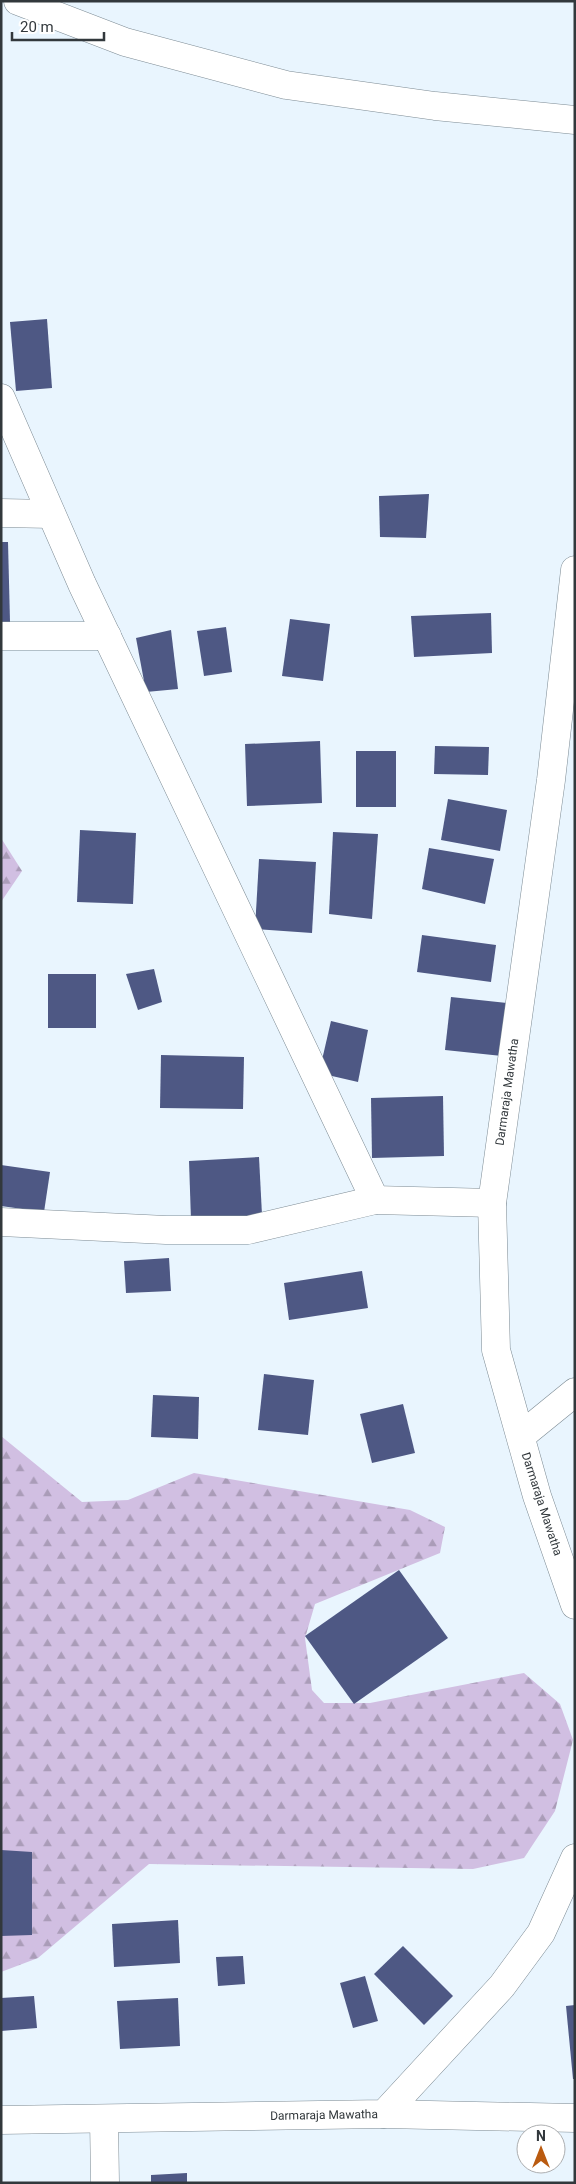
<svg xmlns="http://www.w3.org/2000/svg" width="576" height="2184" font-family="Roboto,sans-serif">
<defs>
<pattern id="forest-firs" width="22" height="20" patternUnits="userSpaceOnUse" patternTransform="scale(1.25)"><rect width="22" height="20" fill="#d1bfe2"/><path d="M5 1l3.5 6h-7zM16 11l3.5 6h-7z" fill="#aa9cb8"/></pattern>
</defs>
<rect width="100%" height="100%" fill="#e9f5fe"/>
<g fill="url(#forest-firs)">
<polygon points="1,838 22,871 1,902"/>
<polygon points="1,1436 82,1502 128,1500 194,1473 410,1510 445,1527 440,1553 315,1604 305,1638 312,1690 324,1703 370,1703 524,1673 560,1704 573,1740 555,1811 524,1858 473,1869 149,1864 38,1958 1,1972"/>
</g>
<g fill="#4e5884">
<polygon points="47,319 52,388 16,391 10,322"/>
<polygon points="429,494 426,538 380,537 379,496"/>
<polygon points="1,542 8,542 10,622 1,622"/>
<polygon points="491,613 492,653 414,657 411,616"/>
<polygon points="290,619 330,624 323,681 282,676"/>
<polygon points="226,627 232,672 204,676 197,631"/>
<polygon points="171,630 178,689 146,692 136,638"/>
<polygon points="320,741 322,803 247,806 245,744"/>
<polygon points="435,746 489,747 488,775 434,774"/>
<rect x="356" y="751" width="40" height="56"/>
<polygon points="448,799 507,810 500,851 441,840"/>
<polygon points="80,830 136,833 133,904 77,902"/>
<polygon points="333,832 378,834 372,919 329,914"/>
<polygon points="429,848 494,859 485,904 422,889"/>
<polygon points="259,859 316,862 312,933 255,929"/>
<polygon points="422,935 496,945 491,982 417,972"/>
<polygon points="154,969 162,1002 138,1010 126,974"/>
<rect x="48" y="974" width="48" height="54"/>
<polygon points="451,997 507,1003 502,1056 445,1050"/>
<polygon points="331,1021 368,1030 358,1082 319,1073"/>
<polygon points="161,1055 244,1057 243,1109 160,1108"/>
<polygon points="443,1096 444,1156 372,1158 371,1098"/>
<polygon points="259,1157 262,1215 191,1220 189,1161"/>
<polygon points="1,1165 50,1172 44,1212 1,1206"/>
<polygon points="169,1258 171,1291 126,1293 124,1261"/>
<polygon points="362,1271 368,1308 289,1320 284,1283"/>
<polygon points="264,1374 314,1380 308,1435 258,1430"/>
<polygon points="153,1395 199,1397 198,1439 151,1437"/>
<polygon points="403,1404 415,1453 372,1463 360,1414"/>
<polygon points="399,1570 448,1638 354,1704 305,1636"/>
<polygon points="1,1850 32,1852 32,1935 1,1936"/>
<polygon points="178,1920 180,1963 114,1967 112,1924"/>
<polygon points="403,1946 453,1996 424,2025 374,1974"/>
<polygon points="243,1956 245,1984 218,1986 216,1957"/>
<polygon points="365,1976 378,2021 353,2028 340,1983"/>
<polygon points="34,1996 37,2028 1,2031 1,1998"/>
<polygon points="178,1998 180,2046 120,2049 117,2001"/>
<polygon points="575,2005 575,2079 573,2079 566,2006"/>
<polygon points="187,2173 187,2183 151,2183 151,2175"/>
</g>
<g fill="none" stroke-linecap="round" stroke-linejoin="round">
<defs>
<g id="street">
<polyline points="18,1 125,42 286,85 435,106 575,120"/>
<polyline points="1,398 82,584 375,1200 492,1203"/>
<polyline points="1,513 51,514"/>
<polyline points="575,570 551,780 492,1203 496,1350 537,1496 575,1605"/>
<polyline points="1,636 107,636"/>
<polyline points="1,1222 166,1230 248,1230 375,1200"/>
<polyline points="521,1436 575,1392"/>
<polyline points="384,2114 575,2118"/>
<polyline points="104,2119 105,2183"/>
<polyline points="1,2120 384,2114 502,1986 541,1933 575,1858"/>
</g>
</defs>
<use href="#street" stroke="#7d8b94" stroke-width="29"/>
<use href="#street" stroke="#fff" stroke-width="28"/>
</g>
<g text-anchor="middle" stroke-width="5" stroke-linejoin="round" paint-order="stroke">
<g font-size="12" fill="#32383c" stroke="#fff">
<text transform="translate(507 1092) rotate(-82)" y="4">Darmaraja Mawatha</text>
<text transform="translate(542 1504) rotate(72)" y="4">Darmaraja Mawatha</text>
<text transform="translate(324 2115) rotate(-1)" y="4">Darmaraja Mawatha</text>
</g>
</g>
<rect width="576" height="2184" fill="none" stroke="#32383c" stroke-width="5"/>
<g transform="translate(541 2149)"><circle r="24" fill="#ffffff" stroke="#adafb1"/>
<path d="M0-4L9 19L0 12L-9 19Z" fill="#ba5b10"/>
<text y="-8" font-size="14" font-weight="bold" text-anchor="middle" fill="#32383c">N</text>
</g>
<path d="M12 32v8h92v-8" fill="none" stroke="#32383c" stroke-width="2.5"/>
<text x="20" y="32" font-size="15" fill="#32383c" stroke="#ffffff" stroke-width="4" paint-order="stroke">20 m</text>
</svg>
